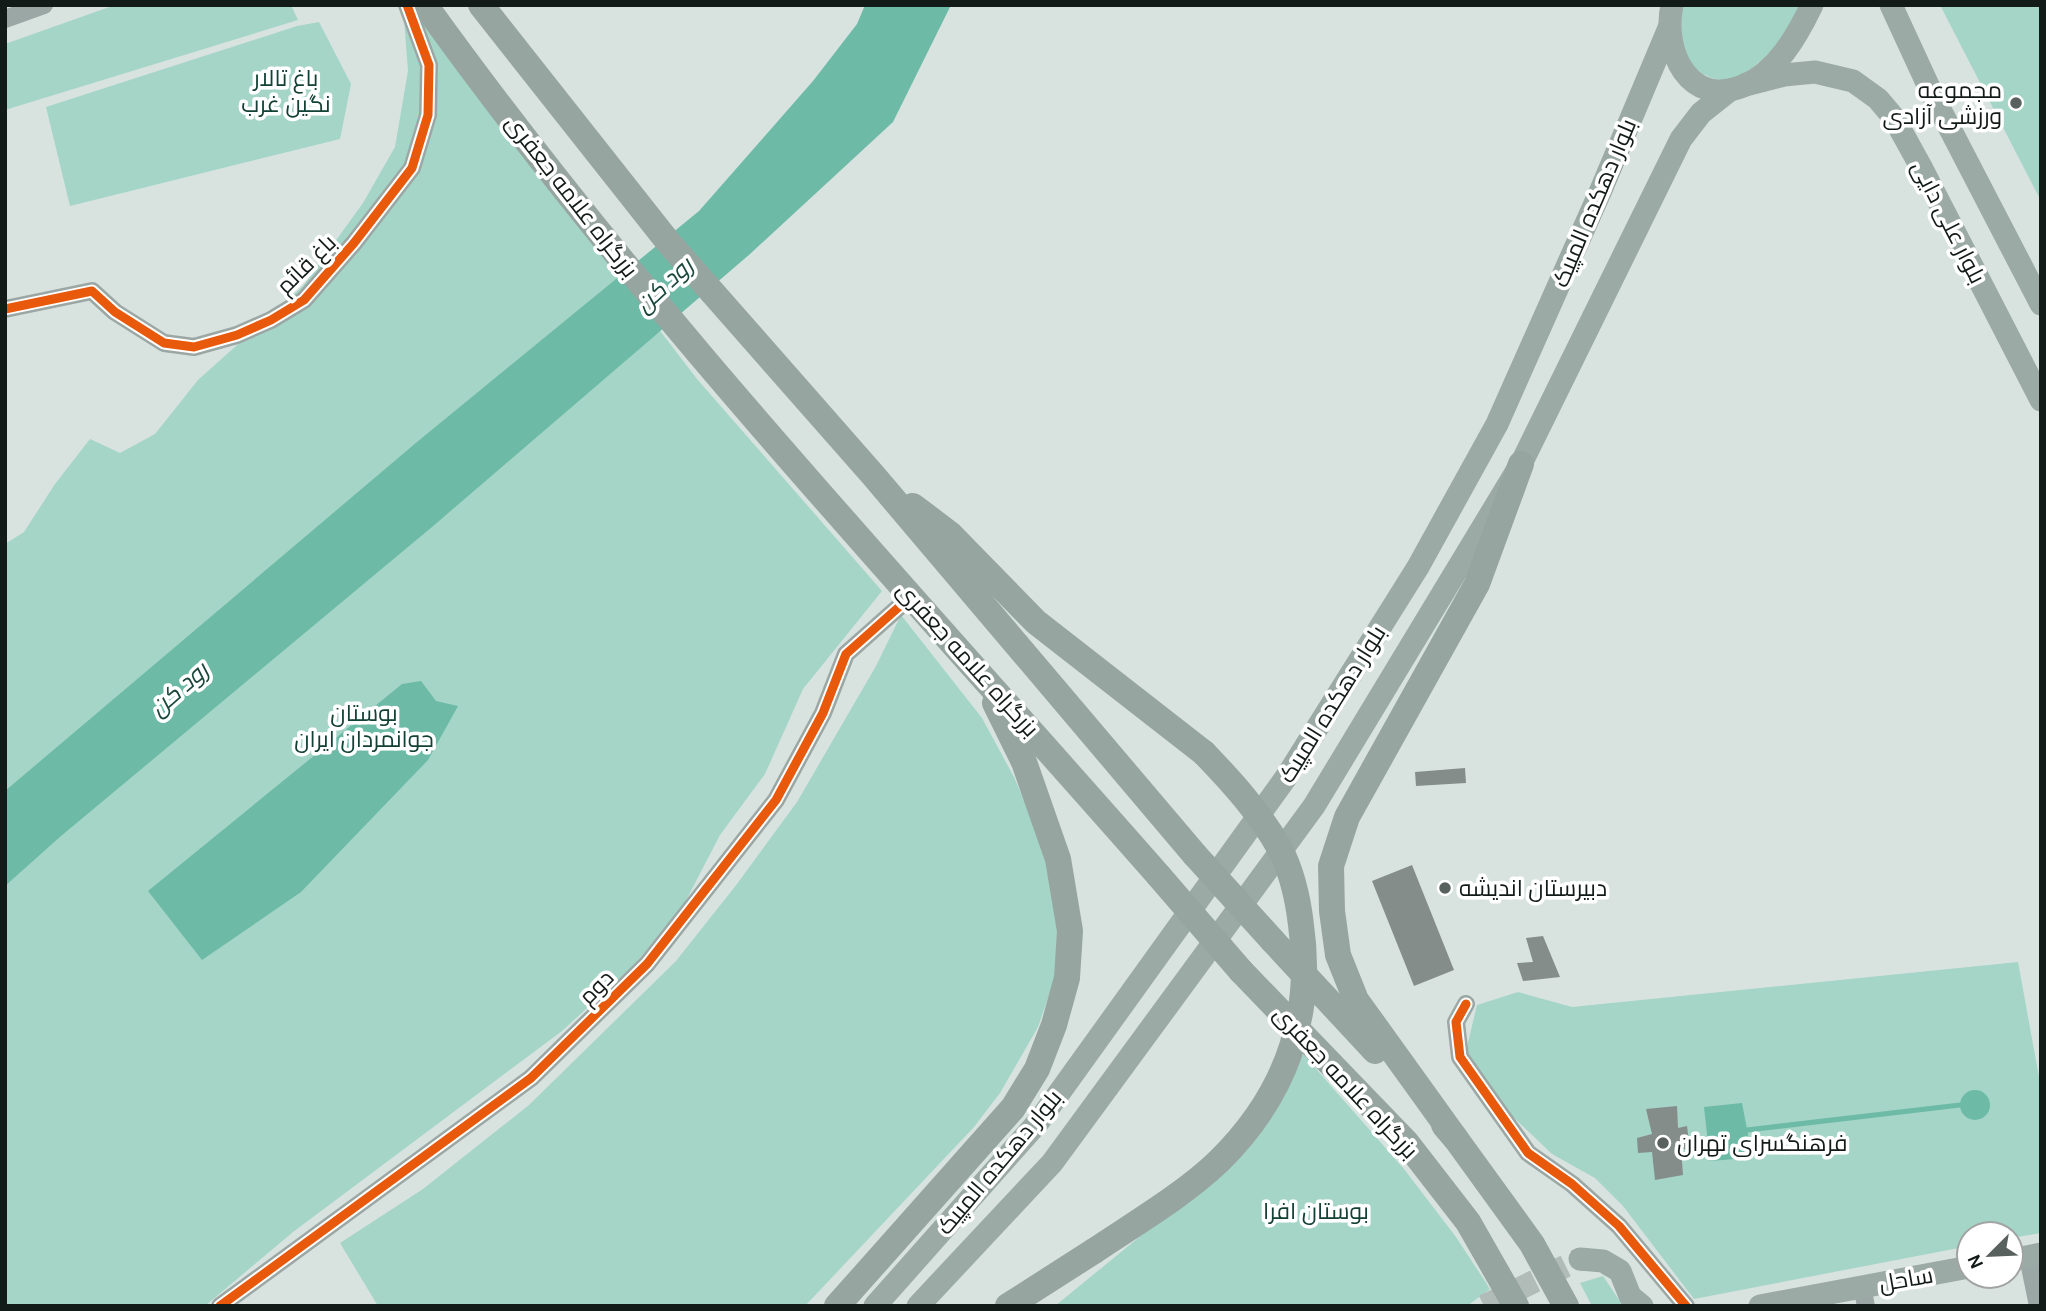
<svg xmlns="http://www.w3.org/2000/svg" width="2046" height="1311" font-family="Karla,Cairo,sans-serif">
<rect width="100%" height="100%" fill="#d8e3e0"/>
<g fill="#a4d5c7">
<polygon points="115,5 291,5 298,20 5,110 5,44"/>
<polygon points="403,5 410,5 697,379 882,591 803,689 765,774 720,835 681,910 634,965 562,1031 293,1232 205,1306 5,1306 5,544 24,532 55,484 90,439 120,453 155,434 198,380 303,286 363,203 395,147 408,71"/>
<path d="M 1681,5 L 1802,5 C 1793,31 1752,80 1722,80 C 1715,80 1707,76 1701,73 C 1679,58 1676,30 1681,5 Z"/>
<polygon points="1940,5 2041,5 2041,201"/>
<polygon points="319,22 351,84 340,139 70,206 46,107 297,26"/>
<polygon points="901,615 982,718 1014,777 1042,843 1056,901 1058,969 1038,1027 1000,1093 974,1127 805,1306 378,1306 340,1243 423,1189 529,1105 676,961 737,884 797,802 876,666"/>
<polygon points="2018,962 2041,1088 2041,1233 2011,1238 2011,1234 1969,1234 1969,1246 1694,1299 1623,1206 1595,1178 1552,1154 1511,1115 1466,1051 1477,1005 1518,992 1572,1007"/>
<path d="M 1303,1054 L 1404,1169 L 1456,1237 L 1490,1289 L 1467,1306 L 1055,1306 L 1242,1153 C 1272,1120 1285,1095 1303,1054 Z"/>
<polygon points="1603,1276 1623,1306 1592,1306 1580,1283"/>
</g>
<g fill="#6dbaa7">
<polygon points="865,5 951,5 893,122 750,254 432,527 61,836 5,886 5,791 417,442 699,211 813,81 857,24"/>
<polygon points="421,681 436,701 458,706 428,760 301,892 202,960 148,891 402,684"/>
<circle cx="1975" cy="1105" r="15"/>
<polygon points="1742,1103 1749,1140 1748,1158 1710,1161 1704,1107"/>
</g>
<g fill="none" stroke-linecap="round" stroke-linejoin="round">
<polyline stroke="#6dbaa7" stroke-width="5" points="1747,1130 1960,1105"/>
</g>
<g fill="#858d8b">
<polygon points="1465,768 1466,783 1416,786 1415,772"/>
<polygon points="1412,865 1454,970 1414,986 1372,881"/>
<polygon points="1543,936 1560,977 1523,981 1517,963 1533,962 1526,938"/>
<polygon points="1677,1106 1678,1128 1687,1126 1690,1150 1681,1149 1683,1175 1655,1180 1652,1152 1638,1153 1637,1138 1652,1134 1646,1109"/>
</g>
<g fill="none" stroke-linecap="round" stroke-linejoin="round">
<polyline stroke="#b1bbb8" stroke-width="23" stroke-dasharray="23 11" stroke-linecap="butt" points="1484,1306 1580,1259"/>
<g stroke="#9ba7a4" stroke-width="18">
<polyline points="5,19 44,5"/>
<polyline points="5,309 92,291 115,312 164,343 194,347 237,335 271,320 304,300 354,243 412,168 428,115 429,65 407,5"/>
<polyline points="1466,1004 1456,1022 1460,1057 1528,1153 1572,1184 1619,1226 1686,1306"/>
<polyline points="2028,1257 2038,1306"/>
<polyline points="1862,1287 1866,1306"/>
<polyline points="220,1306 531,1078 647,964 776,800 823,713 846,654 900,606"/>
</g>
<g stroke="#9caaa5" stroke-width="23">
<path d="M 1672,5 C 1662,51 1689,108 1743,86 C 1777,72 1797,36 1812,5"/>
<polyline points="1891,5 1933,96 2041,304"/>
<polyline points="1745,85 1784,75 1815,72 1853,81 1878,99 1894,118 1921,167 2041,400"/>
<polyline points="1580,1259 1603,1261 1620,1271 1630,1296 1642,1306"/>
<polyline points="2011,1260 2041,1254"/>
<polyline points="875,1306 1039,1121 1287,776 1418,567 1497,424 1601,190 1669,28"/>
<polyline points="918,1306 1052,1163 1314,806 1521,464 1681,139 1701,113 1730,90"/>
<polyline points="1760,1306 1969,1267"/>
</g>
<g stroke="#97a5a0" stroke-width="26">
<path d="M 425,5 C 647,314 909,591 1159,876"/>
<polyline points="481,5 669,243 873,475 1195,855"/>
<polyline points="913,506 950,534 1036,622 1204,753"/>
<polyline points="1273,941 1375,1051"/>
<polyline points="1241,971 1406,1142 1468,1222 1516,1306"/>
<polyline points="1444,1125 1456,1139 1532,1244 1566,1306"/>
<polyline points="1456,1139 1356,1000 1338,955 1332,911 1331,866 1347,817 1477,584 1521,464"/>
<polyline points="837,1306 1013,1108 1037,1069 1054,1025 1067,978 1070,931 1058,859 1024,762 995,703"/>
<polyline points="1008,1306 1094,1251"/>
</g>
<g stroke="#97a5a0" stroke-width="26">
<polyline points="1195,855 1273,941"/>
<polyline points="1159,876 1241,971"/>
<path d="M 1094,1251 C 1134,1224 1185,1194 1219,1161 C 1285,1096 1314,1016 1301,925 C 1298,899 1292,872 1280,849 C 1260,813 1232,782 1204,753"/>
</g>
<defs>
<g id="cycleway">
<polyline points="5,309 92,291 115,312 164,343 194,347 237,335 271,320 304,300 354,243 412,168 428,115 429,65 407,5"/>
<polyline points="1466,1004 1456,1022 1460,1057 1528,1153 1572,1184 1619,1226 1686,1306"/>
<polyline points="220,1306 531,1078 647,964 776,800 823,713 846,654 900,606"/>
</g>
</defs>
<use href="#cycleway" stroke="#fff" stroke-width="13"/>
<use href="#cycleway" stroke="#e8590c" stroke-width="9"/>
</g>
<g fill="#58615e" stroke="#fff" stroke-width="2.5">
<circle cx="2016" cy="103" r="7"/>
<circle cx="1445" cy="888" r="7"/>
<circle cx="1663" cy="1143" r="7"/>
</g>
<g text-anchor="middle" stroke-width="7" stroke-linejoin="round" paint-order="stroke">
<g font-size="23" fill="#134135" stroke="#fff">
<text x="286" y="86">باغ تالار<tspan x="286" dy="26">نگین غرب</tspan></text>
<text x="364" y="721">بوستان<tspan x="364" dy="26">جوانمردان ایران</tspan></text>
<text x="1316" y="1219">بوستان افرا</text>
</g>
<g font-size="23" fill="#131b18" stroke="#fff" text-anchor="start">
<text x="2002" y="98" text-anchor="end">مجموعه<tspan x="2002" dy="26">ورزشی آزادی</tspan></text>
<text x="1459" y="896">دبیرستان اندیشه</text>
<text x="1677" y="1151">فرهنگسرای تهران</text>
</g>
<g font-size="23" fill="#131b18" stroke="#fff">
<text transform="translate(572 196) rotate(52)" y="8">بزرگراه علامه جعفری</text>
<text transform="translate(1594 203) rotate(-67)" y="8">بلوار دهکده المپیک</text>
<text transform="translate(1949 222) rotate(63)" y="8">بلوار علی دایی</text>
<text transform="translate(306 264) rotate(-45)" y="8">باغ قائم</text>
<text transform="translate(968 659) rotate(48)" y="8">بزرگراه علامه جعفری</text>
<text transform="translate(1332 704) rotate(-58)" y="8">بلوار دهکده المپیک</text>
<text transform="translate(596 987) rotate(-45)" y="8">دوم</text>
<text transform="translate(1346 1082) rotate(47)" y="8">بزرگراه علامه جعفری</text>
<text transform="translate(999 1162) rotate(-50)" y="8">بلوار دهکده المپیک</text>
<text transform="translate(1906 1279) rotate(-10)" y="8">ساحل</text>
</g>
<g font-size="24" font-style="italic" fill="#1b483c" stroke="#fff">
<text transform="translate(664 285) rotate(-43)" y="8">رود کن</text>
<text transform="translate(179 689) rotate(-41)" y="8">رود کن</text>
</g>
</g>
<rect width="2046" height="1311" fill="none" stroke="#131b18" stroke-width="14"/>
<g transform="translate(1990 1255) rotate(246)"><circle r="33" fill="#ffffff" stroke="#a1a4a3" stroke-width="2"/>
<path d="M0-5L12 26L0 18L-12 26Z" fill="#58615e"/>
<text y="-10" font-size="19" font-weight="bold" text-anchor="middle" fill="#131b18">N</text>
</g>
</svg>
